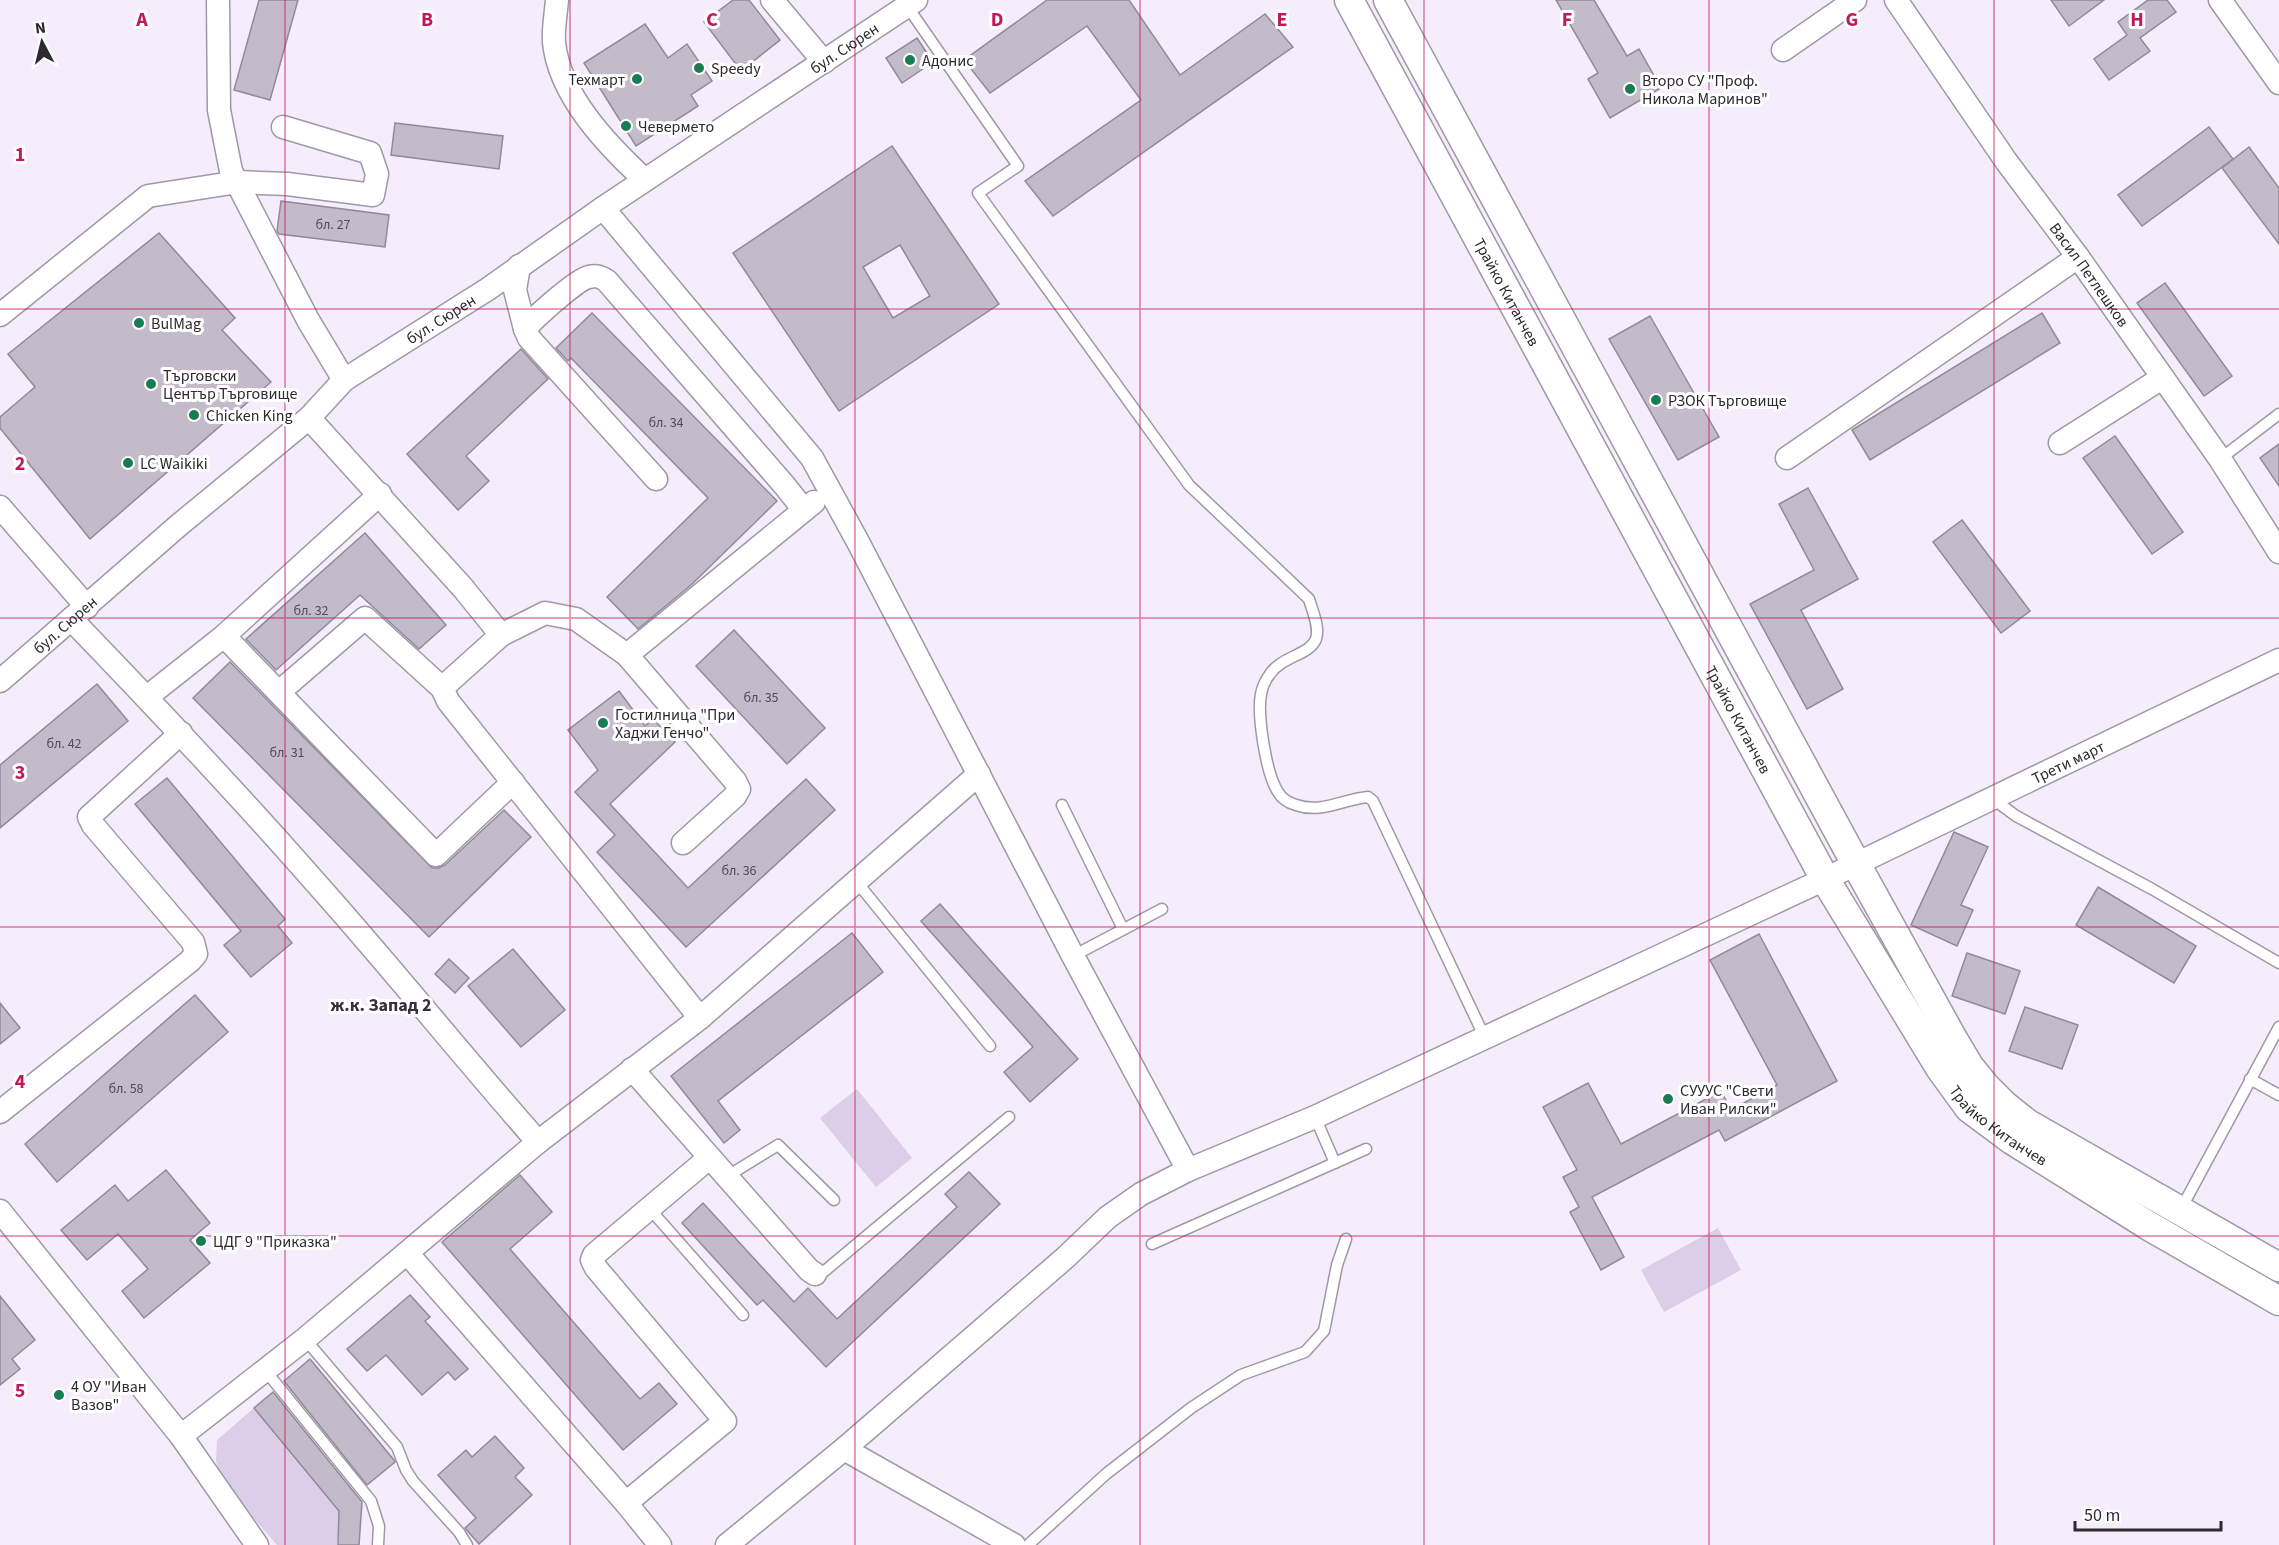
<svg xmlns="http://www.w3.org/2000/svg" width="2279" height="1545" font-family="'Source Sans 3',sans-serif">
<rect width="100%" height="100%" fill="#f5ecfc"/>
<g fill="#dccde8">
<polygon points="857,1089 912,1158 876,1187 820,1118"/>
<polygon points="1718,1228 1741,1270 1664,1312 1641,1270"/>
<polygon points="254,1408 339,1511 338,1545 277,1545 222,1482 216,1461 217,1440"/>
</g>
<g fill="#c3baca" stroke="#928a99" stroke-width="1.5" fill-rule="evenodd">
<polygon points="259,0 298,0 270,100 234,90"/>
<polygon points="733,0 749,0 780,40 741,71 704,22"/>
<polygon points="1047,0 1129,0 1180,75 1265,14 1293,47 1053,216 1025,181 1141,100 1087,26 990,93 964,60"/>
<polygon points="1556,0 1594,0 1627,56 1639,49 1661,88 1610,118 1588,79 1598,73"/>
<polygon points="2051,0 2104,0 2069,26"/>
<polygon points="2148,0 2167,0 2176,12 2140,38 2150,51 2109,80 2094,59 2127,35 2118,22"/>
<polygon points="645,24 668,58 687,44 712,81 691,95 698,106 636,146 584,63"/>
<polygon points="917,38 933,62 902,83 886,58"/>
<polygon points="395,123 503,136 499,169 391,155"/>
<polygon points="2209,127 2233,159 2142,226 2118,195"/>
<path d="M 892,146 L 999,304 L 839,411 L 733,253 ZM 900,245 L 930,296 L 893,318 L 863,267 Z"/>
<polygon points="2249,147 2279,188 2279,244 2222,168"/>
<polygon points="281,201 389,215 385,247 279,234 277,231"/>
<polygon points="159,233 235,318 222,330 271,382 90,539 0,428 0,417 35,387 8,354"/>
<polygon points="2165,283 2232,376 2204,396 2137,303"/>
<polygon points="592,313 777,501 691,585 638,629 607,597 708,498 571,358 568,361 556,348"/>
<polygon points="2042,313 2060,343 1870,460 1852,430"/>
<polygon points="1650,316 1719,437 1678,460 1609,339"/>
<polygon points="521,349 548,379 466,456 489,481 458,510 407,454"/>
<polygon points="2115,436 2183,532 2152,554 2083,458"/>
<polygon points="2279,444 2279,486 2260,458"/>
<polygon points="1808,488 1858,579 1801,610 1843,689 1807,709 1750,604 1814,570 1779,504"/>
<polygon points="1962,520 2030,611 2001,633 1933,542"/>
<polygon points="365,533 446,625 419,649 360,595 276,670 246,639"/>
<polygon points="734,630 825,728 787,764 696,666"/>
<polygon points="230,662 432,868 439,868 445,865 504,810 531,837 429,937 193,698"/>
<polygon points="97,684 128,721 0,828 0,765"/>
<polygon points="619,691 645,726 653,719 675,742 610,804 688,888 806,779 835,810 686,947 597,852 615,835 575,792 598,770 568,730"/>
<polygon points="167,778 285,919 278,926 292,943 251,977 224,945 241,931 135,804"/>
<polygon points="1954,832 1988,847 1961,905 1973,910 1957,946 1911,925"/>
<polygon points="2098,887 2196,946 2174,983 2076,925"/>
<polygon points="940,904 1078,1059 1030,1102 1004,1072 1033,1047 921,921"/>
<polygon points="852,933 883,972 718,1101 740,1130 724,1143 671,1076"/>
<polygon points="1759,934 1837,1081 1725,1141 1719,1130 1592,1197 1624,1257 1601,1270 1570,1212 1579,1207 1563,1177 1577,1170 1543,1107 1588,1083 1621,1144 1721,1091 1731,1110 1777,1085 1710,960"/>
<polygon points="513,949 565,1010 521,1047 468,986"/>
<polygon points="1967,953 2020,971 2005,1014 1952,996"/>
<polygon points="449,959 469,978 455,993 435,974"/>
<polygon points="195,995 228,1032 57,1182 25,1144"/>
<polygon points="0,1003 20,1028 0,1044"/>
<polygon points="2025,1007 2078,1025 2062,1069 2009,1051"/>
<polygon points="166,1170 210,1223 190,1240 210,1263 144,1318 122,1291 148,1269 118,1234 87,1260 61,1230 115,1185 128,1201"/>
<polygon points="969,1172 1000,1204 826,1367 763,1300 757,1305 682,1223 703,1203 794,1302 808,1288 837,1319 957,1207 945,1194"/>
<polygon points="520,1175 552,1212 510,1249 640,1399 659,1383 677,1404 623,1450 442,1242"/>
<polygon points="410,1295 430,1317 425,1321 468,1369 455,1380 448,1372 422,1395 386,1355 367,1371 347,1349"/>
<polygon points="0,1296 35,1340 12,1359 20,1369 0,1385"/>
<polygon points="310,1359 394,1460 395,1462 367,1485 284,1381"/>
<polygon points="273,1392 362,1502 359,1545 338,1545 339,1511 254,1408"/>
<polygon points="495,1436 524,1468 515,1477 532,1495 479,1544 465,1528 476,1518 438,1475 466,1450 472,1457"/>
</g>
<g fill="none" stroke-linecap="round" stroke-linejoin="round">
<defs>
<g id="service">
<path d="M 907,6 L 1018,166 L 978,193 L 1189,485 L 1309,599 C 1312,610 1320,627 1316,639 C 1310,655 1282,656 1270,674 C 1266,679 1262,688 1261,694 C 1257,715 1266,774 1278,792 C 1282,799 1289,803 1296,805 C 1322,814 1343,799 1368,797 L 1373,801 L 1485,1038"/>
<polyline points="2220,459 2279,414"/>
<polyline points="1993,799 2016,816 2152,889 2279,963"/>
<polyline points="1062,805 1123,929"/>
<polyline points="856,881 990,1046"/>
<polyline points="1073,956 1162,909"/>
<polyline points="2250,1079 2279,1095"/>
<polyline points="1315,1117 1335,1163"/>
<polyline points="726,1177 778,1145 834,1200"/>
<polyline points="649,1208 743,1315"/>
<polyline points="2181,1209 2279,1027"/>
<polyline points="1152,1244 1366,1149"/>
<polyline points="815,1274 821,1274 1009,1117"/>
<polyline points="305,1339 397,1447 406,1470 413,1481 459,1532 467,1545"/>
<polyline points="265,1370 371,1501 379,1526 378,1545"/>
<polyline points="1028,1545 1106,1474 1191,1408 1241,1375 1305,1352 1324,1331 1337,1265 1346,1239"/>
</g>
<g id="minor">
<polyline points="218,0 219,110 231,171 308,320 344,380"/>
<path d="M 557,0 C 556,13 553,29 554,42 C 559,95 607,145 645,180"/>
<polyline points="772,0 824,62"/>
<path id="s1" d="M 1896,0 L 2006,161 L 2078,257 L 2220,459 L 2279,552"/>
<polyline points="2220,0 2279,83"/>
<polyline points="1783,50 1855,0"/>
<polyline points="603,208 812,458 858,542 1073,956 1188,1170"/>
<polyline points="519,266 515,290 525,329 529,338 656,479"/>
<polyline points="0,315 148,196 238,182 287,184 373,195 377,174 370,153 283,127"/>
<path d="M 525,329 C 534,318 577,279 589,277 C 597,275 601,277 607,281 L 785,486 L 804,510"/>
<polyline points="309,418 463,588 501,635"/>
<polyline points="2060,443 2162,378"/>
<polyline points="1787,458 2078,257"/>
<polyline points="380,494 224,636 436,855 513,782"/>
<polyline points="0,507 87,607"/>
<path d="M 71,619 C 155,706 237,793 316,883 C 392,968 463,1057 538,1142"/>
<polyline points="627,655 814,502"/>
<path id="s2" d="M 0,681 L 179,525 L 309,418 L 344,380 L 488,289 L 603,208 L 916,0"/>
<polyline points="442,688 501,635 545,613 576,619 627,655 735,781 739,789 735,796 683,843"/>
<polyline points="279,692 365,618 442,688 448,701 700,1018"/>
<polyline points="147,697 224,636"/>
<polyline points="632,1069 809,1270 815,1274"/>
<polyline points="0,1112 190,961 196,954 193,942 93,825 89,817 181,733"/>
<polyline points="0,1211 181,1436 257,1545"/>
<polyline points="407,1253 626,1503 660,1545"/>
<polyline points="181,1436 305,1339 538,1142 700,1018 979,774"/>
<polyline points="844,1449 1014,1545"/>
<polyline points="626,1503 725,1421 596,1268 592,1260 594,1255 709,1158"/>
<path id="s3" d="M 727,1545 L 844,1449 L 1065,1258 L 1108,1217 L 1141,1194 L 1188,1170 L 1315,1117 L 1825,879 L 2279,660"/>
</g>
<g id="tertiary">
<path id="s4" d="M 1349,0 L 1825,879 L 1940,1068 L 1969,1108 L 2012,1140 L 2149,1226 L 2279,1301"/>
<polyline points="1388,0 1856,864 1953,1039 1969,1066 1986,1087 2004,1105 2028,1124 2279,1267"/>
</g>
</defs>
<use href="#service" stroke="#a098a7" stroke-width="13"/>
<use href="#minor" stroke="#a098a7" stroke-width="25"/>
<use href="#tertiary" stroke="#a098a7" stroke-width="31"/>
<use href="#service" stroke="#fff" stroke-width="10"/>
<use href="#minor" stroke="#fff" stroke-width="22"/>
<use href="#tertiary" stroke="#fff" stroke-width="28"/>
</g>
<path fill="none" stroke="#c2185b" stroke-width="1.5" stroke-opacity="0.55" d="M 285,0 L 285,1545M 570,0 L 570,1545M 855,0 L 855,1545M 1140,0 L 1140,1545M 1424,0 L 1424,1545M 1709,0 L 1709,1545M 1994,0 L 1994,1545M 0,309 L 2279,309M 0,618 L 2279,618M 0,927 L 2279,927M 0,1236 L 2279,1236"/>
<g fill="#197b52" stroke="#fff" stroke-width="2">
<circle cx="910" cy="60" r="6"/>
<circle cx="699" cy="68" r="6"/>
<circle cx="637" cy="79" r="6"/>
<circle cx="1630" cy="89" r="6"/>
<circle cx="626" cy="126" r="6"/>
<circle cx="139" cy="323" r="6"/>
<circle cx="151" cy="384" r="6"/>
<circle cx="1656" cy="400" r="6"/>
<circle cx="194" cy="415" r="6"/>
<circle cx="128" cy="463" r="6"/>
<circle cx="603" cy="723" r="6"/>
<circle cx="1668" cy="1099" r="6"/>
<circle cx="201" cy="1241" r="6"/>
<circle cx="59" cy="1395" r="6"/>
</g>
<g text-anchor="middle" stroke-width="6" stroke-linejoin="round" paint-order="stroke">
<g font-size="14" fill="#524e56">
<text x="333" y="229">бл. 27</text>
<text x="666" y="427">бл. 34</text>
<text x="311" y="615">бл. 32</text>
<text x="761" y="702">бл. 35</text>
<text x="64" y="748">бл. 42</text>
<text x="287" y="757">бл. 31</text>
<text x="739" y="875">бл. 36</text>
<text x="126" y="1093">бл. 58</text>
</g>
<g font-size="16" fill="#2d2a30" stroke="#fff">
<text dy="6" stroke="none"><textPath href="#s2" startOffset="1058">бул. Сюрен</textPath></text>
<text dy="6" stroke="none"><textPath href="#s1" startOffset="336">Васил Петлешков</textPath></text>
<text dy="6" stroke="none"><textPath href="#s4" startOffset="332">Трайко Китанчев</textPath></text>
<text dy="6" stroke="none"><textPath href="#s2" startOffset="572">бул. Сюрен</textPath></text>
<text dy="6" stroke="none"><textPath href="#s2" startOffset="86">бул. Сюрен</textPath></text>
<text dy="6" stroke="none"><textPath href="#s4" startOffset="818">Трайко Китанчев</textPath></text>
<text dy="6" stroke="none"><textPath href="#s3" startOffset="1566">Трети март</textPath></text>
<text dy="6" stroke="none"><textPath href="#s4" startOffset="1304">Трайко Китанчев</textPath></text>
</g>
<g font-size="16" fill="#2d2a30" stroke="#fff" text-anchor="start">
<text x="922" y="66">Адонис</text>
<text x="711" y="74">Speedy</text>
<text x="625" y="85" text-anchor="end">Техмарт</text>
<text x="1642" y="86">Второ СУ "Проф.<tspan x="1642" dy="18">Никола Маринов"</tspan></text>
<text x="638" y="132">Чевермето</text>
<text x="151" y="329">BulMag</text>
<text x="163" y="381">Търговски<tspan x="163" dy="18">Център Търговище</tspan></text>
<text x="1668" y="406">РЗОК Търговище</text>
<text x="206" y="421">Chicken King</text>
<text x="140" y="469">LC Waikiki</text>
<text x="615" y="720">Гостилница "При<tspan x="615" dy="18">Хаджи Генчо"</tspan></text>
<text x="1680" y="1096">СУУУС "Свети<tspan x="1680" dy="18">Иван Рилски"</tspan></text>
<text x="213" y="1247">ЦДГ 9 "Приказка"</text>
<text x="71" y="1392">4 ОУ "Иван<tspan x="71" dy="18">Вазов"</tspan></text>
</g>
<g font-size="18" font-weight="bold" fill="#362f3b" stroke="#fff">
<text x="381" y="1011">ж.к. Запад 2</text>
</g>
</g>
<g font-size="20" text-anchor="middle" font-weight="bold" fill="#c2185b" stroke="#fff" stroke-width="6" stroke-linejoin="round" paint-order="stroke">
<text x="142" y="26">A</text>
<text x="427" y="26">B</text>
<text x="712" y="26">C</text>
<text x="997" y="26">D</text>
<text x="1282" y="26">E</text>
<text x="1567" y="26">F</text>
<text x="1852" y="26">G</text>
<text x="2137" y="26">H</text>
<text x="20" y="161">1</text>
<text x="20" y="470">2</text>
<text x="20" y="779">3</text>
<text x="20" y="1088">4</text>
<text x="20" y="1397">5</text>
</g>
<g transform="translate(42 42) rotate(353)" stroke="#ffffff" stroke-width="4.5" paint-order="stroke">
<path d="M0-4.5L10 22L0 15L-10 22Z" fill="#2d2a30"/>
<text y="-9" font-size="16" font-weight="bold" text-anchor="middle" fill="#2d2a30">N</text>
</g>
<path d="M2075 1521v9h146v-9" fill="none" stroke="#2d2a30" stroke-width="3"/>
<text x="2084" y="1521" font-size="18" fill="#2d2a30" stroke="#ffffff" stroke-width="4.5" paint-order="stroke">50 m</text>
</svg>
